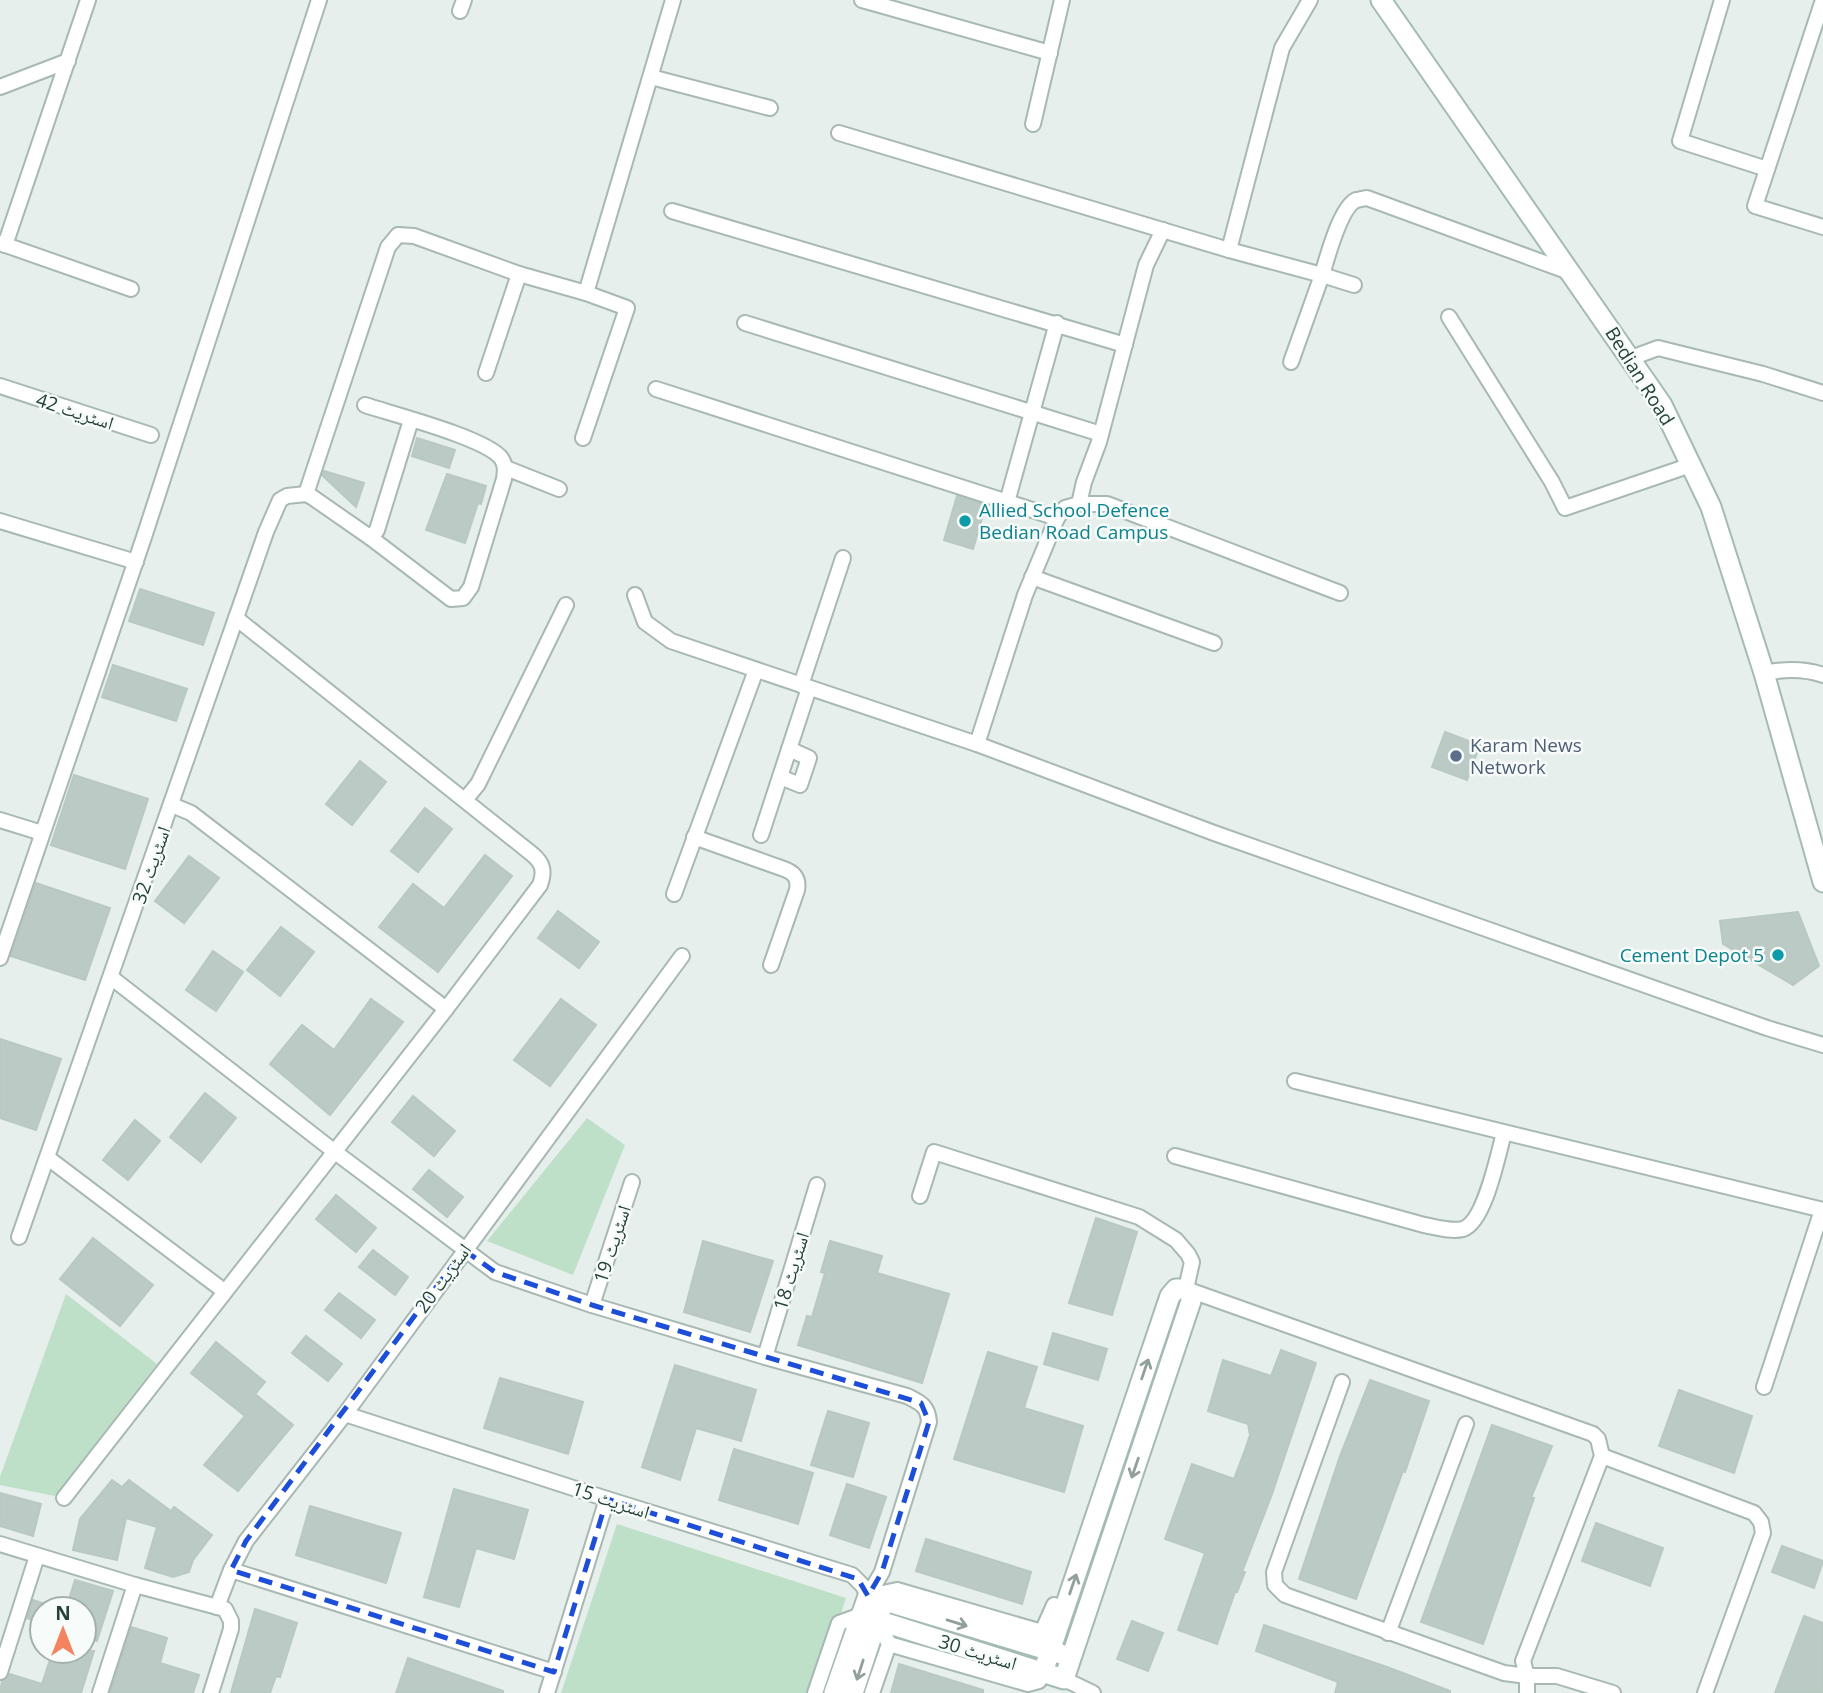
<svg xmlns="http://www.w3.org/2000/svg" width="1823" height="1693" font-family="'Open Sans','Noto Naskh Arabic',sans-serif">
<rect width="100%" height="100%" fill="#e6efeb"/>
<g fill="#bfe0c8">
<polygon points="587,1118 625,1145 573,1275 487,1241"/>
<polygon points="66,1294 157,1364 55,1496 0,1485 0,1477"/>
<polygon points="617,1524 846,1598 815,1693 561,1693"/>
</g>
<g fill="#bbcac4" stroke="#b8c9c2" stroke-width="2">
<polygon points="417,438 455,450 449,468 412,456"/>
<polygon points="324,471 364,483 356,507 322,475"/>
<polygon points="447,474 486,486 481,504 478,503 465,543 426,530"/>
<polygon points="957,496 986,505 973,549 944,540"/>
<polygon points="140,589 214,613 203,645 129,621"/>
<polygon points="113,665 187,689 176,721 102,697"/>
<polygon points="1445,732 1480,745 1467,780 1432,767"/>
<polygon points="360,761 386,782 352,825 326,804"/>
<polygon points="74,775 148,799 125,869 51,845"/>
<polygon points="425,808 452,829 418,872 391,851"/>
<polygon points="485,855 512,876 438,972 379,927 413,884 444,908"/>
<polygon points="189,856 219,878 184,923 155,901"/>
<polygon points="36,883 110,908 85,980 11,956"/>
<polygon points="558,911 599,942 579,968 538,938"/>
<polygon points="1798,912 1819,966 1793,985 1723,944 1720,921"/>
<polygon points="281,927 314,952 280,996 247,970"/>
<polygon points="213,951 243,972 216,1011 186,990"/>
<polygon points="371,999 403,1022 330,1115 270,1064 302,1025 334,1050"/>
<polygon points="561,999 596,1025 550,1086 514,1060"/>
<polygon points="0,1039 61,1059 36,1130 0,1118"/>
<polygon points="205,1093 236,1118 201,1162 170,1137"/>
<polygon points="413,1096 455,1131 434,1156 392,1122"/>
<polygon points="135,1120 160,1141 128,1180 103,1160"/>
<polygon points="429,1170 463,1197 447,1217 413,1189"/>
<polygon points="336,1195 376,1228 356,1252 316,1219"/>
<polygon points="1096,1218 1137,1232 1112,1315 1069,1303"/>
<polygon points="93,1238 153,1285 120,1326 60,1279"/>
<polygon points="703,1241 773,1261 750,1332 684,1312"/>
<polygon points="830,1241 882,1256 877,1273 949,1294 922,1383 798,1345 807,1316 812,1317 825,1273 821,1272"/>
<polygon points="373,1250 408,1277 395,1295 359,1267"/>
<polygon points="339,1293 375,1320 361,1338 325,1310"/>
<polygon points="1053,1333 1107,1349 1098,1380 1044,1364"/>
<polygon points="306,1336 342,1364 328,1381 292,1353"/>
<polygon points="216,1342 265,1382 255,1394 293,1425 238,1491 204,1465 245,1416 191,1373"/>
<polygon points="1281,1350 1316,1363 1272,1494 1242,1572 1245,1572 1237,1592 1235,1592 1217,1644 1178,1630 1205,1553 1165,1539 1192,1464 1234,1479 1245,1450 1250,1435 1248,1424 1208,1411 1223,1360 1271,1376"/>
<polygon points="988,1352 1037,1367 1024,1408 1083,1426 1064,1492 954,1459"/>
<polygon points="675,1365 756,1390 741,1441 696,1428 680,1480 642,1467"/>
<polygon points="500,1378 583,1402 568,1454 484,1428"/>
<polygon points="1370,1380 1429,1401 1405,1472 1403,1471 1356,1599 1299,1579 1340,1456"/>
<polygon points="1679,1390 1752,1416 1734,1473 1659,1446"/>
<polygon points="828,1411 869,1423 853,1477 811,1465"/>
<polygon points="1492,1425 1552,1446 1531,1498 1534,1498 1483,1644 1421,1622"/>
<polygon points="734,1449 813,1473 798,1524 719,1500"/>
<polygon points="112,1480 122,1487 129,1480 171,1511 174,1507 212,1535 193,1560 189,1572 173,1577 145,1568 157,1527 126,1518 117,1560 73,1550 80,1519"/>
<polygon points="847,1484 886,1497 869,1548 830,1535"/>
<polygon points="454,1489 528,1510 514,1559 476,1548 459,1607 424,1597"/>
<polygon points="0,1493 41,1504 33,1536 0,1526"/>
<polygon points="310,1506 401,1533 386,1583 296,1555"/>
<polygon points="1596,1523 1663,1548 1650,1586 1582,1561"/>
<polygon points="926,1539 1031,1572 1022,1604 916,1571"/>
<polygon points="1782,1546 1823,1561 1814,1588 1772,1572"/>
<polygon points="75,1580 113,1591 97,1641 84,1636 84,1609 66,1609"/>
<polygon points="33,1600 42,1603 42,1623 27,1618"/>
<polygon points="255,1609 297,1623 280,1677 276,1676 270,1693 231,1693"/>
<polygon points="1804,1616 1823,1623 1823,1693 1775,1693"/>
<polygon points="1132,1621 1163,1633 1148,1671 1117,1659"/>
<polygon points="1264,1625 1387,1667 1450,1691 1450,1693 1335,1693 1338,1682 1256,1651"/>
<polygon points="131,1627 167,1638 160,1663 199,1675 193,1693 110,1693 124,1650 130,1651 124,1649"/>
<polygon points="53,1651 94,1651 81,1693 0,1693 2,1681 10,1674 42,1684"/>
<polygon points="408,1658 503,1691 503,1693 396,1693"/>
<polygon points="899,1664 983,1690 983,1693 891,1693"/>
</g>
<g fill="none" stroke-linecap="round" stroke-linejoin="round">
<defs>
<g id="street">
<polyline points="862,0 1050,53"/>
<path d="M 1310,0 L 1282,48 L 1229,250 L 1322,275 C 1327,258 1340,208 1356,200 C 1358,200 1365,198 1367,198 L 1572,273"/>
<polyline points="1722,0 1680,141 1767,169"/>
<polyline points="1823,0 1755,206 1823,227"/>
<polyline points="460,11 464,0"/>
<polyline points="651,77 770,108"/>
<polyline points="0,87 68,61"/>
<polyline points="1033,124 1062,0"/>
<polyline points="839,133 1229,250"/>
<polyline points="672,211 1125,345"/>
<polyline points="0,243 131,289"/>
<polyline points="5,245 88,0"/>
<polyline points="586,293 673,0"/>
<polyline points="1449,317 1552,482 1565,508 1691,465"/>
<polyline points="745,323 1101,434"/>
<polyline points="1631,358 1658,348 1763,374 1823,393"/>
<polyline points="1291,362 1322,275 1354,285"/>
<polyline points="486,373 519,274"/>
<polyline points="0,386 151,435"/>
<polyline points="656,389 1057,518"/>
<polyline points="506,468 559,489"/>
<polyline points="306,494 388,247 398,235 414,236 519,274 586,293 627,308 583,438"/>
<polyline points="1007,502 1057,323"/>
<polyline points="1079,504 1107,504 1340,593"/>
<polyline points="0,521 136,562"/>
<polyline points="371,538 377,530 411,420"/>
<polyline points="1032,577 1214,643"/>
<polyline points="635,595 645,622 671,641 977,744 1214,833 1767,1028 1823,1045"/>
<path d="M 1764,673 C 1784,669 1803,668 1823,675"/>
<polyline points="801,685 843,558"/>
<polyline points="977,744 1025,595 1057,518 1065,508 1079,504 1084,482 1099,442 1146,265 1163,230"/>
<polyline points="780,777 800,785 809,758 789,749"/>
<polyline points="465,800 478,784 566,605"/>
<polyline points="172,805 191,813 446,1009"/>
<polyline points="0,820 42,833"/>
<polyline points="761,835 809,688"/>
<path d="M 694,837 L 784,869 C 795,873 799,879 797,890 L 771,965"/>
<polyline points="674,894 756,670"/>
<polyline points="0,958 144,537 319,0"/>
<path d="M 112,978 L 335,1152 L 495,1272 L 592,1305 L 765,1357 L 907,1396 C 921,1403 928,1406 929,1422 L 882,1572 L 868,1596"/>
<polyline points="1295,1081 1823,1210"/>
<path d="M 1175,1156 L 1424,1225 C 1436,1227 1451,1232 1463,1229 C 1485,1222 1498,1154 1504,1133"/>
<polyline points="48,1158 224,1291"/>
<polyline points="920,1196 934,1152 1139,1217 1176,1240 1188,1254 1192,1262 1186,1289 1593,1434 1598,1439 1602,1456 1523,1661 1527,1676 1527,1693"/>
<path d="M 19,1237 L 236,618 L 266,532 L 280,500 L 287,496 L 306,494 L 312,497 L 371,538 L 451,599 L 463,598 L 471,587 L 504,479 C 505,471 506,465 501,458 C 486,438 392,414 365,405"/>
<polyline points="592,1305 632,1182"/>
<polyline points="765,1357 817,1185"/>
<polyline points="1342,1382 1274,1572 1275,1585 1285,1595 1504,1673 1527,1676 1557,1676 1613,1693"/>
<polyline points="1764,1387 1822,1210"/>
<polyline points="345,1414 607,1499 852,1575 863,1586 868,1596"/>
<polyline points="1602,1456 1754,1513 1761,1522 1763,1533 1705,1693"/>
<path d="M 64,1498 L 446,1009 L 540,885 C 545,871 543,863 532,854 L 236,618"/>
<polyline points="0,1544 135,1585 225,1609 231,1621 231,1629 211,1693"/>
<polyline points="231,1570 554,1672"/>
<polyline points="869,1596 897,1590 1042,1632 1051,1652"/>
<polyline points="217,1607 231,1570 246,1541 345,1414 682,956"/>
<polyline points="1042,1632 1054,1605"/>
<polyline points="1388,1633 1466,1424"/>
<polyline points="889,1644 1028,1684 1039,1681 1043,1672"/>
<polyline points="0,1672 37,1556"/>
<polyline points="1064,1679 1093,1693"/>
<polyline points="100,1693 135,1585"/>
<polyline points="547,1693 607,1499"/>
<polyline points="815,1693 839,1623 861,1615"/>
<polyline points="872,1693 889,1644 877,1620"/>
</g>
<g id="secondary">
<polyline points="1381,0 1662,405 1711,507 1764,673 1823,882"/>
<polyline points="861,1615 1064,1679 1191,1301 1191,1296 1186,1289 1176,1289 1170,1296 1043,1672"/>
<polyline points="834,1693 868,1596 1061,1654"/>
<polyline points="853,1693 881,1609"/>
</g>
</defs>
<use href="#street" stroke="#a8b8b2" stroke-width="18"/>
<use href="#secondary" stroke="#a4bbb3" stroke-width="23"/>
<use href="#street" stroke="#fff" stroke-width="14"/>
<use href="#secondary" stroke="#fff" stroke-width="19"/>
</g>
<defs><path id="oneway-shaft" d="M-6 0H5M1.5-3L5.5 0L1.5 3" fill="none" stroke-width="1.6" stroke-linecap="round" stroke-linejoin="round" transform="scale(1.75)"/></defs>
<g stroke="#92a09c">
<use href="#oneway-shaft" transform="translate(1145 1369) rotate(-71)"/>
<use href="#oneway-shaft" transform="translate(1135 1468) rotate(109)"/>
<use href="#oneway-shaft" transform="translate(1073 1584) rotate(-71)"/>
<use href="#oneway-shaft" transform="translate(957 1623) rotate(17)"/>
<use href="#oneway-shaft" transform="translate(860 1670) rotate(108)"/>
</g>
<path fill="none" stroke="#1d4ed8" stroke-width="5" stroke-dasharray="14 9" stroke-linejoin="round" d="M 464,1250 L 495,1272 L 592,1305 L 921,1403 L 929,1422 L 882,1572 L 868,1596 L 858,1579 L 607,1499 L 554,1672 L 231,1570 L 246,1541 Z"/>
<g fill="#0f9aa8" stroke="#f7fbf9" stroke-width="2.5">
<circle cx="965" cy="521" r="7"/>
<circle cx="1778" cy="955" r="7"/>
</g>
<circle fill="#5c6f8a" stroke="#f7fbf9" stroke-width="2.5" cx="1456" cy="756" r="7"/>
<g text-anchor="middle" stroke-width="5" stroke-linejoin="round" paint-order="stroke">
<g font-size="19" fill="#24423a" stroke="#f7fbf9">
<text transform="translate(1640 376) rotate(58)" y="7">Bedian Road</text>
<text transform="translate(75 411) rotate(18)" y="7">اسٹریٹ 42</text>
<text transform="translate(151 865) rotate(-71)" y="7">اسٹریٹ 32</text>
<text transform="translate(612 1244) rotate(-72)" y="7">اسٹریٹ 19</text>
<text transform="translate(791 1271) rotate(-73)" y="7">اسٹریٹ 18</text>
<text transform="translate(443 1278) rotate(-54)" y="7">اسٹریٹ 20</text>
<text transform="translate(611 1500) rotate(18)" y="7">اسٹریٹ 15</text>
<text transform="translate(978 1652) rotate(17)" y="7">اسٹریٹ 30</text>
</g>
<g font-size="19" fill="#0d838f" stroke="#f7fbf9" text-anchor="start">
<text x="979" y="517">Allied School Defence<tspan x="979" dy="22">Bedian Road Campus</tspan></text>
<text x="1764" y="962" text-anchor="end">Cement Depot 5</text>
</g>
<g font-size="19" fill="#4e5e75" stroke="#f7fbf9" text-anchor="start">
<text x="1470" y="752">Karam News<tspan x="1470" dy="22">Network</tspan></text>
</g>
</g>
<g transform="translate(63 1630)"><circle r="33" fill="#f7fbf9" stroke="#a3b1ad" stroke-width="2"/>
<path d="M0-5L12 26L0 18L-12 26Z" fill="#f4845f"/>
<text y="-10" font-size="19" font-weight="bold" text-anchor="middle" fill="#24423a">N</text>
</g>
</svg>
